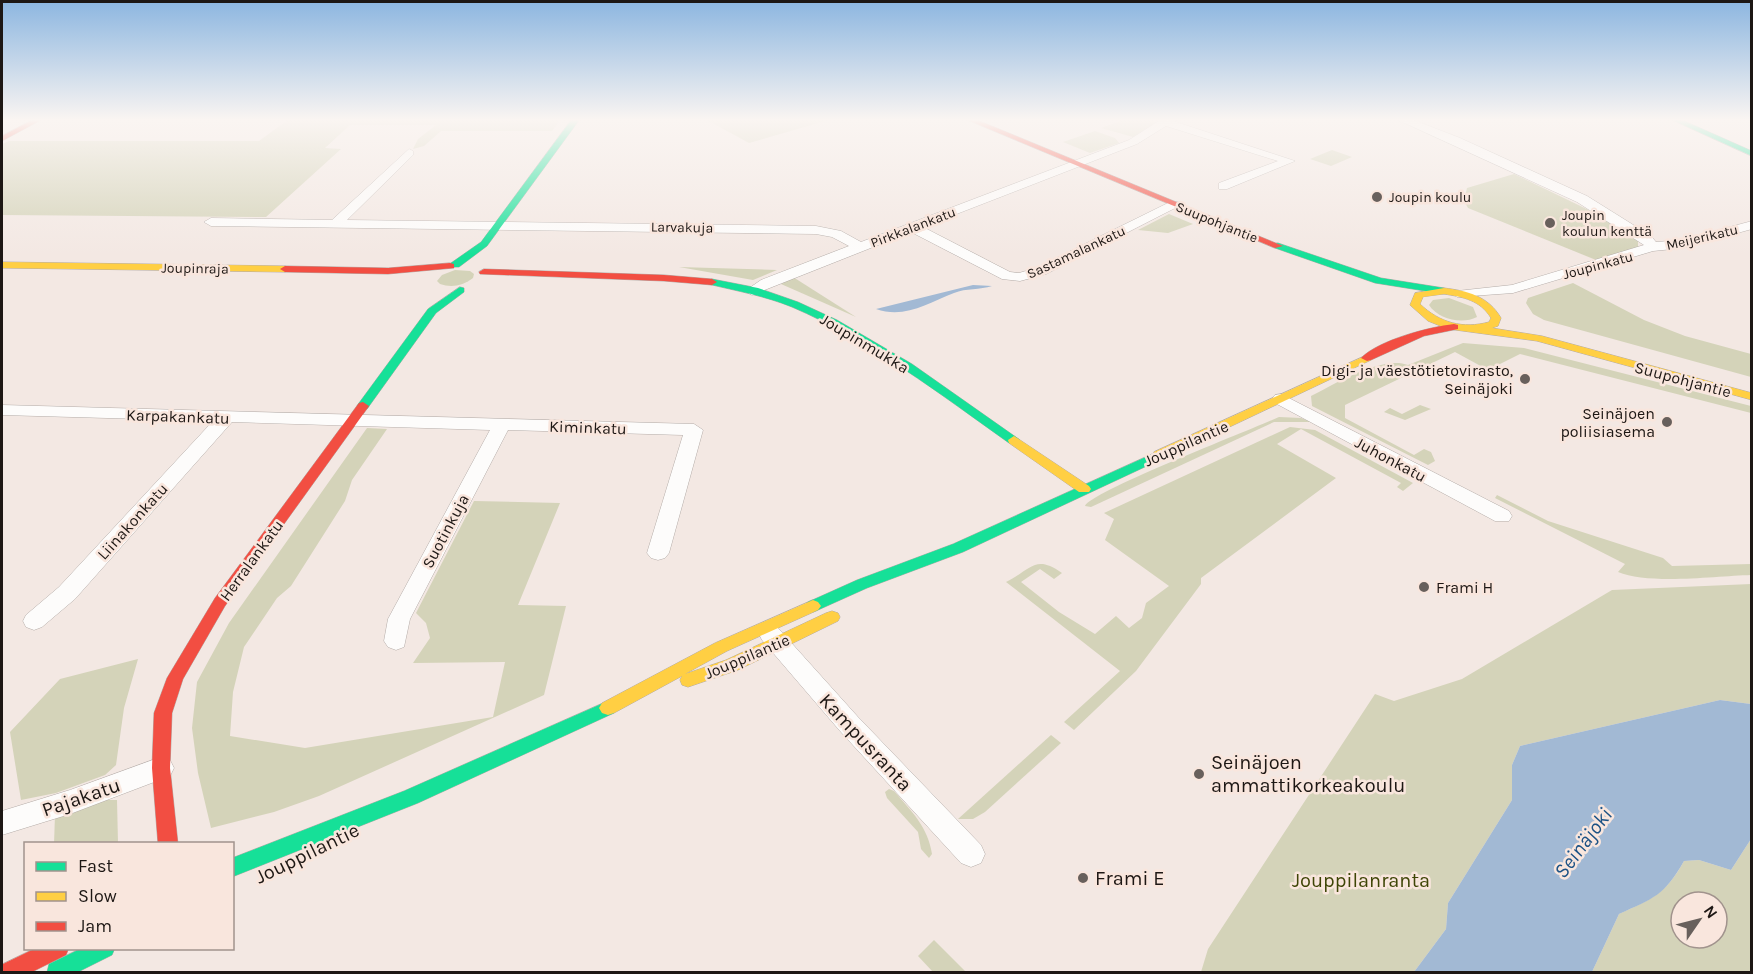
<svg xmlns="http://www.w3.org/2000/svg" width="1753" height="974" font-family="Karla,sans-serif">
<rect width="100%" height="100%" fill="#f3e8e3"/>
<g fill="#d4d3b9" fill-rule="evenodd">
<polygon points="289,119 561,119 552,131 441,131 424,146 413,149 418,139 436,125 350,125 325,148 341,149 266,217 2,215 2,144 9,141 259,141"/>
<polygon points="705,119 832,119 749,143"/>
<polygon points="1126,119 1150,119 1155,123 1133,137 1101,128"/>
<polygon points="1095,131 1115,138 1119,143 1090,153 1063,142"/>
<polygon points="1332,150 1352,157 1331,166 1310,159"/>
<polygon points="1514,174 1597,214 1638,241 1638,247 1596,260 1468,208 1464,201 1467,188"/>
<polygon points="1169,214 1193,224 1168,233 1138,230"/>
<polygon points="679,267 777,270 753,280"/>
<path d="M 455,270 L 470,271 L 474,274 L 473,278 C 463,286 451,288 440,284 L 437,281 L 442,275 Z"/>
<polygon points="793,277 856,317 781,284"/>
<polygon points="1573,283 1644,320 1685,336 1751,354 1751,377 1544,320 1533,314 1526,303 1528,298"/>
<path d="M 1449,298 L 1473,307 L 1477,317 C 1462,325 1438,319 1429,305 L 1433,300 Z"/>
<path d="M 1463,343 L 1524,348 L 1751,406 L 1751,413 L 1520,354 L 1488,370 L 1455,352 L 1345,405 L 1345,418 L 1414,455 L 1424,449 L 1431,452 L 1435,461 L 1428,465 L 1312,406 L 1311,396 C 1335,384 1382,355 1408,365 Z"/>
<polygon points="1420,405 1431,409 1405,420 1384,412 1390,408 1402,414"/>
<path d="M 1279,417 L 1301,418 L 1311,422 L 1274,422 L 1091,507 L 1085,506 C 1092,491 1251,430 1279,417 Z"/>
<path d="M 1290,427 L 1315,430 L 1413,483 L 1403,491 L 1397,487 L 1401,483 L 1301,429 L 1277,444 L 1336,478 L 1201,578 L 1201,584 L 1136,671 L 1074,730 L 1064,722 L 1120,671 L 1006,582 C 1032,569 1035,554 1062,573 L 1054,579 L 1040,569 L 1021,582 L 1059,612 L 1095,634 L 1116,616 L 1129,628 L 1142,618 L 1146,603 L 1169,586 L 1105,540 L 1114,519 L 1104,513 Z"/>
<polygon points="367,428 387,429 352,480 345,501 291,586 277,598 244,647 233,692 230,736 305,748 493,717 505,662 413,663 430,638 426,623 416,613 474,501 560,503 518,605 566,606 544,695 319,796 274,812 211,828 198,773 192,728 197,682 229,623"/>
<path d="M 1497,495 L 1548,521 L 1663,558 L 1672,566 L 1751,564 L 1751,575 C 1717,576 1648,585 1618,572 L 1625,564 L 1495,498 Z"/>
<polygon points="1751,584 1751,704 1720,700 1520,746 1512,765 1512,800 1448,903 1446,929 1414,972 1201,972 1208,949 1375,694 1394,701 1462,679 1612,590"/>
<polygon points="138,659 124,708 116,765 105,775 56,793 21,800 10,732 60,679"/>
<polygon points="1051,735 1061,743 985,812 973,819 958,819"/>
<path d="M 889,789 L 894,791 C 912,812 928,827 932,854 L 929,858 L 921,849 L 918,832 L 887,798 L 885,792 Z"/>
<polygon points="101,800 117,800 118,843 54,844 55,815"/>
<path d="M 1751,839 L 1751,972 L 1592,972 L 1619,914 C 1652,899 1666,894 1684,861 L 1699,860 L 1731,870 ZM 1681,902 L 1717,902 L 1717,938 L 1681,938 Z"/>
<polygon points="934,940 966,972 933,972 918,956"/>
</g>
<g fill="#a2b9d4">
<path d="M 973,285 L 992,286 C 980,290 966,288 954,293 C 928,303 905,319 876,309 Z"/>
<path d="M 1720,700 L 1751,704 L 1751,839 L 1731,870 L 1699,860 L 1684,861 C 1664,896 1654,898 1619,914 L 1592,972 L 1414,972 L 1446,929 L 1448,903 L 1512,800 L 1512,765 L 1520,746 Z"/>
</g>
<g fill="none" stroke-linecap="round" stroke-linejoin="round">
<defs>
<g id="street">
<polygon points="1162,119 1174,119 1173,121 1295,161 1227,189 1219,189 1219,183 1278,161 1166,126 1137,144 923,227 1010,272 1019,273 1036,268 1170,202 1180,202 1181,205 1046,274 1020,281 1002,279 911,232 752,295 745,291 761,280 849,246 832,237 816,234 211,226 204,222 211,218 332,220 409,149 413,151 413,155 347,220 816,226 841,231 861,242 1129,140"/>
<polygon points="1396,119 1411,119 1460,138 1587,196 1651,236 1656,242 1682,240 1752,221 1752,229 1683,248 1653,251 1513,293 1457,297 1454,294 1457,291 1512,285 1644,245 1577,202"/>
<polygon points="1281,394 1509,511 1512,516 1509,521 1495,521 1275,403 1272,399 1275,395"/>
<polygon points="2,405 694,424 703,430 669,553 665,558 658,560 651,558 647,553 683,435 508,430 410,619 404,647 396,650 388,647 384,641 388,619 490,430 232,422 75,599 42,627 34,630 26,627 23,621 26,615 59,587 213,421 2,415"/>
<polygon points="770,625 778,628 858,717 981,845 985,854 981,863 971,867 961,863 840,731 762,640 759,634 762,628"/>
<polygon points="161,757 170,760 174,768 170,776 70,814 2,835 2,811 70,790"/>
</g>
<g id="fast">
<polygon points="572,119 580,119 487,246 459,267 451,267 451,263 481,242"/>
<polygon points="1670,119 1680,119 1752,151 1752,156"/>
<polygon points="1278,243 1381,278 1444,288 1449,291 1444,294 1375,283 1275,248 1275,244"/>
<path d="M 712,279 L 758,288 L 798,302 L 837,320 L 912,364 L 1020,440 L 1014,444 L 1009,443 C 940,394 871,341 792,307 C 765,296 737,291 708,284 L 707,282 Z"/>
<polygon points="460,287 464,288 464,292 436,313 367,409 359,409 357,406 359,403 428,309"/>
<polygon points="1159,451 1164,452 1165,455 1164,458 963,552 867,588 818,610 813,612 808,610 805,606 808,602 857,580 953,544"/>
<polygon points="608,701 614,703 617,708 614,713 418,803 232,877 232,858 404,791"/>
<polygon points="82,948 115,948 112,955 78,972 47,972 49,964"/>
</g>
<g id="slow">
<polygon points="2,262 285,266 290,269 285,272 2,268"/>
<path d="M 1444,288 C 1468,291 1488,296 1501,318 L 1498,326 L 1492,328 L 1542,336 L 1752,393 L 1752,400 L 1537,341 L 1448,329 L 1428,321 L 1410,305 L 1415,293 ZM 1444,294 C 1463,297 1480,300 1491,318 L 1489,322 C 1463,329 1440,323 1420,304 L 1423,297 Z"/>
<polygon points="1367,355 1373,358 1371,360 1164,458 1154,458 1153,455 1154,452"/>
<polygon points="1014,436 1089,486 1091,489 1089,492 1079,492 1009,443 1008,440"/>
<polygon points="813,600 818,602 821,606 818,610 727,651 685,674 726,660 826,613 832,611 838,613 840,617 838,621 738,670 688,687 682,685 680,680 682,676 614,713 608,715 602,713 599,708 602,703 715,643"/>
</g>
<g id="jam">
<polygon points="34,119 43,119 2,141 2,136"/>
<polygon points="965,119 975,119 1283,246 1275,248"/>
<polygon points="450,263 454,264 454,268 388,274 285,272 280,269 285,266 388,268"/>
<polygon points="484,269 664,275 712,279 717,282 712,285 664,281 480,274 479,272"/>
<path d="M 1454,324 L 1458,325 L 1458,329 L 1424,336 L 1371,360 L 1367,361 L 1361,358 C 1379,340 1429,327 1454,324 Z"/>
<polygon points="363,402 369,406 225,606 183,679 172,713 170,768 178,844 158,844 152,768 154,713 167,678 215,598 359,403"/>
<polygon points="36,948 69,948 66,955 32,972 2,972 3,964"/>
</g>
</defs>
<use href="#street" stroke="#b4aca8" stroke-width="1"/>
<use href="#fast" stroke="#b4aca8" stroke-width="1"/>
<use href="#slow" stroke="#b4aca8" stroke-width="1"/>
<use href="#jam" stroke="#b4aca8" stroke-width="1"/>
<use href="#street" fill="#fdfcfb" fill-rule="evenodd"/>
<use href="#fast" fill="#16e098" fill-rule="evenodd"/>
<use href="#slow" fill="#ffcf43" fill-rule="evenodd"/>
<use href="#jam" fill="#f24e42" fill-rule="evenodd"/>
</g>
<linearGradient id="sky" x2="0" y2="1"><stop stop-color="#8cb6e0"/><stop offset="0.47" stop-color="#faf5f2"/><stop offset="1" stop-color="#faf5f2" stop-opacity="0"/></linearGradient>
<rect width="1753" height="255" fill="url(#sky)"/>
<g fill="#68605c" stroke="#f9e6dd" stroke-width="2">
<circle cx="1377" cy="197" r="6"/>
<circle cx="1550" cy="223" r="6"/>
<circle cx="1525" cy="379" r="6"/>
<circle cx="1667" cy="422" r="6"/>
<circle cx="1424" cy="587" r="6"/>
<circle cx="1199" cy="774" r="6"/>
<circle cx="1083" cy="878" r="6"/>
</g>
<g text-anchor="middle" stroke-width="5" stroke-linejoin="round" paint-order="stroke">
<g font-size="14" fill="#1d1714" stroke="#f9e6dd" text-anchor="start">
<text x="1389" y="202">Joupin koulu</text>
<text x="1562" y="220">Joupin<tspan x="1562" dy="16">koulun kenttä</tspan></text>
</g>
<g font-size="14" fill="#1d1714" stroke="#f9e6dd">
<text transform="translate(1217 222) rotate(22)" y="5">Suupohjantie</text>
<text transform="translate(682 227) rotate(1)" y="5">Larvakuja</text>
<text transform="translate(913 227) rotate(-21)" y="5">Pirkkalankatu</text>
<text transform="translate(1702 237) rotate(-13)" y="5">Meijerikatu</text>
<text transform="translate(1076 252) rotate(-25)" y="5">Sastamalankatu</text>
<text transform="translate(1598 265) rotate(-15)" y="5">Joupinkatu</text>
<text transform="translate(195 268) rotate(1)" y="5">Joupinraja</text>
</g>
<g font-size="16" fill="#1d1714" stroke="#f9e6dd">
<text transform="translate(865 343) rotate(31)" y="6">Joupinmukka</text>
<text transform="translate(1683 379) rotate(15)" y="6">Suupohjantie</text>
<text transform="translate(178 416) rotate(2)" y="6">Karpakankatu</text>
<text transform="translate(588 427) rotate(2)" y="6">Kiminkatu</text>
<text transform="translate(1186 443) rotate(-24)" y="6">Jouppilantie</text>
<text transform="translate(1391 459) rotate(28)" y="6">Juhonkatu</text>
<text transform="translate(132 521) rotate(-48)" y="6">Liinakonkatu</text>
<text transform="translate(445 531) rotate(-62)" y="6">Suotinkuja</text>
<text transform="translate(251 560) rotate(-54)" y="6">Herralankatu</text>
<text transform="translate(747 656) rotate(-23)" y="6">Jouppilantie</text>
</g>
<g font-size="16" fill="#1d1714" stroke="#f9e6dd" text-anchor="end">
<text x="1513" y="376">Digi- ja väestötietovirasto,<tspan x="1513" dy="18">Seinäjoki</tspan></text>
<text x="1655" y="419">Seinäjoen<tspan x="1655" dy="18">poliisiasema</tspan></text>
<text x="1436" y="593" text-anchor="start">Frami H</text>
</g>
<g font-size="20" fill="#1d1714" stroke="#f9e6dd">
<text transform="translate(866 742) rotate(47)" y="7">Kampusranta</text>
<text transform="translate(81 797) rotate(-19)" y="7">Pajakatu</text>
<text transform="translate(307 853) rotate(-26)" y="7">Jouppilantie</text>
</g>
<g font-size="20" fill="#1d1714" stroke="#f9e6dd" text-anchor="start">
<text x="1211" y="769">Seinäjoen<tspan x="1211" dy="23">ammattikorkeakoulu</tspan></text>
<text x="1095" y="885">Frami E</text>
</g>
<g font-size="20" fill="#3e4506" stroke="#f9e6dd">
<text x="1361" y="887">Jouppilanranta</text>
</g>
<g font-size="21" font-style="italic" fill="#1c5285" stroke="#f9e6dd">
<text transform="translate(1583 843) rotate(-53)" y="7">Seinäjoki</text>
</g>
</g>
<rect width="1753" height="974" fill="none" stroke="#1d1714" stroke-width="6"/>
<rect x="24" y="842" width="210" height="108" fill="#f9e6dd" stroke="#a1938d" stroke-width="1.5"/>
<rect x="36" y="862" width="30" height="9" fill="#16e098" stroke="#a1938d" stroke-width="1.5"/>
<text x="78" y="872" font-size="18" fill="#1d1714">Fast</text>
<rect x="36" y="892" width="30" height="9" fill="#ffcf43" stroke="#a1938d" stroke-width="1.5"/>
<text x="78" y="902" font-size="18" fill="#1d1714">Slow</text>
<rect x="36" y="922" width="30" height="9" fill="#f24e42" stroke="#a1938d" stroke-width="1.5"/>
<text x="78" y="932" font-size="18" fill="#1d1714">Jam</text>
<g transform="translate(1699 920) rotate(55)"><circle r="28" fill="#f9e6dd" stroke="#a1938d" stroke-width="1.5"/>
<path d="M0-4.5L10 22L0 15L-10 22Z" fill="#68605c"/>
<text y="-9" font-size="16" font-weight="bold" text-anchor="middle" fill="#1d1714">N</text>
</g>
</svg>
